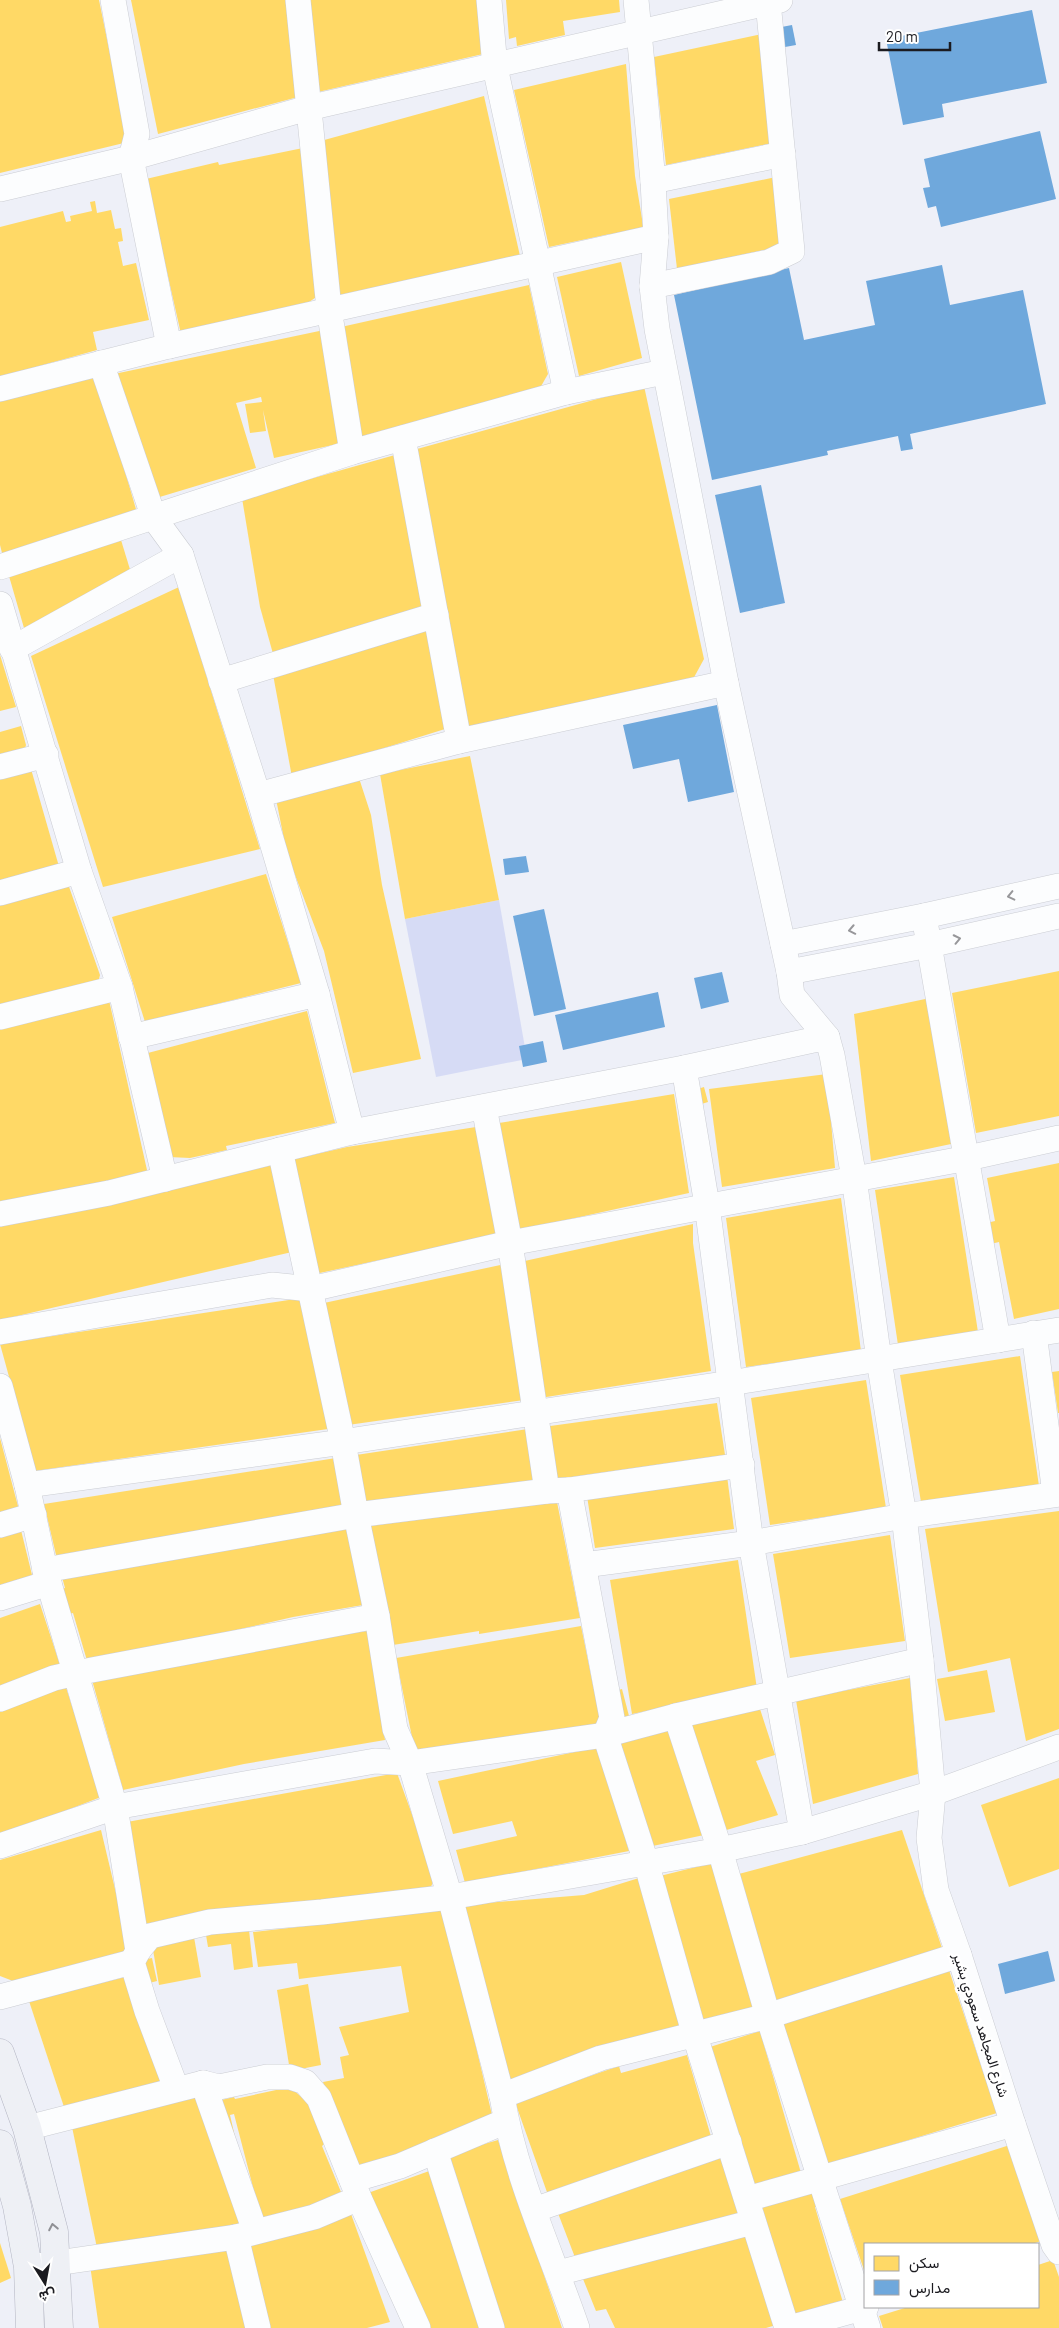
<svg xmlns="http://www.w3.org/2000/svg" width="1059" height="2328" font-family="Barlow,Vazirmatn,sans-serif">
<rect width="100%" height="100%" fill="#eef0f8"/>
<polygon fill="#d6dbf5" points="499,900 527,1059 436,1077 405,919"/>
<g fill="#ffd966">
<polygon points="0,0 99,0 128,142 0,173"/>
<polygon points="131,0 286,0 298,97 158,134"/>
<polygon points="305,0 478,0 483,54 318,92"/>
<polygon points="506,0 619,0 620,12 563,21 565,35 517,46 516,37 509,39"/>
<polygon points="762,34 773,143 666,165 654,57"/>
<polygon points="626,64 635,176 644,231 611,238 610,234 549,247 514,90"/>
<polygon points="484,96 520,256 337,296 317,142"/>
<polygon points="303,148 319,295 305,305 181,334 146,179 218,162 219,165"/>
<polygon points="776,177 783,246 677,269 669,199"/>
<polygon points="95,201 97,213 111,210 115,229 121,228 123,241 118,242 123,266 136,263 149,320 93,332 97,350 0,377 0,227 63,211 66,222 71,221 70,216 92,211 90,202"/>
<polygon points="621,262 642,358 579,376 557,277"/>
<polygon points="529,285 548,374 540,388 359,437 341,327"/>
<polygon points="324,330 342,443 274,458 263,410 266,431 250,433 245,404 262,402 261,397 236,403 256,468 153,499 114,374"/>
<polygon points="97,376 138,516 3,557 0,545 0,401"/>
<polygon points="644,386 704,659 692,681 468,728 417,449"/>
<polygon points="395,455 424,615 275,661 260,607 242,498"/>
<polygon points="121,540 132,576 24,628 9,576"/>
<polygon points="179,587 260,849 103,887 31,656"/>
<polygon points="426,622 445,729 292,777 272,669"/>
<polygon points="0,655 16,707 0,711"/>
<polygon points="21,726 26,745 24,752 0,759 0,732"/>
<polygon points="470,756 499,900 405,919 380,774"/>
<polygon points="31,769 60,870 0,888 0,778"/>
<polygon points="359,778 371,815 382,885 421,1059 353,1073 324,951 287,854 276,799"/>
<polygon points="266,874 301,983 145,1022 112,917"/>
<polygon points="67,881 100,975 97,987 0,1011 0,901"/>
<polygon points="1059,971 1059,1116 976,1133 952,993"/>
<polygon points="930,998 951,1144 871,1161 854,1014"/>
<polygon points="109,1000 149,1179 0,1203 0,1029"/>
<polygon points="307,1011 335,1123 226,1146 227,1150 190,1158 169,1157 144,1054"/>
<polygon points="827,1074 835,1168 722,1187 709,1089"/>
<polygon points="704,1087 708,1102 695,1106 691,1091"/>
<polygon points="674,1094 689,1193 516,1231 499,1123"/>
<polygon points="476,1127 501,1234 315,1274 290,1160 347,1147"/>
<polygon points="1059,1163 1059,1309 1014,1319 999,1242 978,1247 973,1226 995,1221 987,1178"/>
<polygon points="273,1165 292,1252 0,1320 0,1223"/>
<polygon points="954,1177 978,1332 898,1345 875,1190"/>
<polygon points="841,1198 861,1351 746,1367 726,1218"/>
<polygon points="693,1224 693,1243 711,1371 540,1398 520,1262"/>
<polygon points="505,1264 524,1400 348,1425 324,1303"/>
<polygon points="302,1298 328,1429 35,1471 0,1344"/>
<polygon points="1020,1356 1039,1486 921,1502 900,1375"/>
<polygon points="1059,1371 1059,1413 1058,1413 1052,1372"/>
<polygon points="866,1380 886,1508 770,1525 751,1398"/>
<polygon points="717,1403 725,1455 551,1480 543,1427"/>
<polygon points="528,1429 535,1482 365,1507 356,1455"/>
<polygon points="0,1438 19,1510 0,1517"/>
<polygon points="336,1458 345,1509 57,1559 44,1504"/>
<polygon points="727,1476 734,1529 595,1548 587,1496"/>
<polygon points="557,1502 580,1618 479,1634 479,1631 393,1645 369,1526"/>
<polygon points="1059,1511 1059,1729 1026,1741 1010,1658 948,1672 925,1529"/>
<polygon points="20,1526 33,1579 0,1587 0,1531"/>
<polygon points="349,1526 363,1605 293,1617 88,1664 73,1613 52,1618 46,1593 65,1588 62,1577"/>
<polygon points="890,1535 905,1641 790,1658 773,1554"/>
<polygon points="738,1560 757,1689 632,1714 610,1580"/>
<polygon points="40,1604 61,1668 0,1690 0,1618"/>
<polygon points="581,1626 601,1724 415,1752 396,1658"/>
<polygon points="367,1631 385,1740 244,1764 123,1790 92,1680 310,1638"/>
<polygon points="987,1670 995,1712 945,1721 937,1679"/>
<polygon points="910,1678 918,1774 813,1804 796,1700"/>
<polygon points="64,1681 101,1797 0,1836 0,1707"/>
<polygon points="622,1689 629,1716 611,1721 604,1694"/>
<polygon points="759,1706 775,1755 756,1761 778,1815 723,1831 689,1723"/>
<polygon points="672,1728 704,1835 648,1847 617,1744"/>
<polygon points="598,1747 629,1851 465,1883 456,1850 517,1836 512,1821 453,1834 438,1781"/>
<polygon points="397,1773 435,1878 428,1893 179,1916 179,1920 141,1924 127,1822"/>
<polygon points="1059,1778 1059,1869 1009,1887 981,1805"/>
<polygon points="101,1830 130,1952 13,1981 0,1976 0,1860"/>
<polygon points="902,1830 943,1951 775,2003 735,1875"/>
<polygon points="712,1863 756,2008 705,2024 660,1876"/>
<polygon points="639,1878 683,2031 511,2083 461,1905 584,1895"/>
<polygon points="444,1910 492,2115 367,2167 352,2168 323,2082 344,2078 340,2057 349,2055 339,2027 409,2012 401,1966 299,1979 297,1963 258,1967 253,1932"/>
<polygon points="249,1930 253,1967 234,1970 231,1944 208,1947 206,1935"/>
<polygon points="194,1937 201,1977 159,1985 152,1944"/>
<polygon points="152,1958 157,1981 138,1986 133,1962"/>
<polygon points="949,1970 997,2113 827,2165 782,2024"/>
<polygon points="129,1976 165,2088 66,2113 29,2001"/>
<polygon points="308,1984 321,2065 290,2071 277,1990"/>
<polygon points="760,2031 801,2173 753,2187 710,2047"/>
<polygon points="687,2055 712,2140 548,2195 515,2102 619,2066 621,2073"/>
<polygon points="290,2087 314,2108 325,2143 322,2146 341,2192 323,2206 262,2222 234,2114 230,2115 240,2159 217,2101 234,2097 235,2099"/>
<polygon points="195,2092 242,2226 97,2248 71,2122"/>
<polygon points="498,2140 562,2328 498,2328 443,2156"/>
<polygon points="1013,2144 1044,2240 1032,2244 865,2244 865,2273 840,2199"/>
<polygon points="720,2153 742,2221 576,2260 556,2208"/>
<polygon points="432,2170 484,2328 426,2328 368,2193"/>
<polygon points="809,2191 815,2197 818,2207 815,2207 844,2306 792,2319 758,2204"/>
<polygon points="351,2214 390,2322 367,2328 267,2328 245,2245"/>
<polygon points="751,2230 776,2325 766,2328 615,2328 606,2309 596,2311 581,2274"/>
<polygon points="0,2243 11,2278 0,2283"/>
<polygon points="229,2246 237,2295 241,2294 250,2328 99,2328 90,2265"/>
<polygon points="1053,2260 1059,2277 1059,2328 883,2328 879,2316 908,2307 1038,2307 1038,2265"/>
</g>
<g fill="#6fa8dc">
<polygon points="1032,10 1047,83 942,104 944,117 903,125 886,39"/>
<polygon points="792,25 796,45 774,49 771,29"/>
<polygon points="1040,131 1056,199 941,227 936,206 928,208 923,188 930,187 924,159"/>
<polygon points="942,265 950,305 1023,290 1046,404 910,434 913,449 901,451 898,436 827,451 828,455 712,480 674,295 789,268 804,340 875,325 866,281"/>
<polygon points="761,485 785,603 740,613 715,495"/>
<polygon points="717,705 734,792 688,802 679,759 633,769 623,725"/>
<polygon points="526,856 529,872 505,875 503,859"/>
<polygon points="544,909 566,1009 534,1016 513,916"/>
<polygon points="722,972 729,1002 701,1009 694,978"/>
<polygon points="658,992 665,1027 563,1050 555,1015"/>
<polygon points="543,1041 547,1062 523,1067 519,1046"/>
<polygon points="1048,1951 1055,1981 1005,1994 998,1964"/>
</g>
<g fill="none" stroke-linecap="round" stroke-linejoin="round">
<defs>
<g id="street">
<polyline points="113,0 137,134 131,158 169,346"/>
<polyline points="298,0 329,309 352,452"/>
<polyline points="489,0 495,67 566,392"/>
<polyline points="636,0 653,181 656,237 652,286 657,329 726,683 789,972 792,995 827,1037"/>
<polyline points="653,181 783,154"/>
<polyline points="0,189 131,158 308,108 780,0"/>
<polyline points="652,286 769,262 792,251 768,2"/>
<polyline points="101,363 154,518 181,555 258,795 317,994 352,1132"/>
<polyline points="0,389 169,346 656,237"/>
<polyline points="403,438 459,741"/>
<polyline points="0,567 352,452 566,392 664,372"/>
<polyline points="0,604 79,871 120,987 165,1179"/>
<polyline points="12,649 181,555"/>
<polyline points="221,681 436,615"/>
<polyline points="0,767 46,755"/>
<polyline points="258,795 459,741 726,683"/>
<polyline points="0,893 79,871"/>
<polyline points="924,916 998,1340"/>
<polyline points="783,944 924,916 1059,886"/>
<polyline points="789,972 929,945 1059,916"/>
<polyline points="0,1017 120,987"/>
<polyline points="131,1037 317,994"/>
<polyline points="684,1068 707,1205 751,1543 802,1832"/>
<polyline points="484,1107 510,1243 547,1491"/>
<path d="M 280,1150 L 343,1442 L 356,1515 L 377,1616 L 395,1729 L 410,1763 L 450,1897 L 502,2096 C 515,2176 551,2252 577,2328"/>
<polyline points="0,1214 109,1193 352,1132 684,1068 827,1037 832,1055 854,1178 879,1360 904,1516 921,1660 933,1793 929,1838 936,1890 959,1955 1013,2124 1054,2245 1059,2252"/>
<polyline points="0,1332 272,1285 311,1289 510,1243 968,1158 1059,1138"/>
<polyline points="1034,1333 1055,1494"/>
<polyline points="0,1386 27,1485 45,1570 115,1807 138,1951 132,1962 147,2011 176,2088"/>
<polyline points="27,1485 343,1442 730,1383 1059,1330"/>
<polyline points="569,1490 612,1718 605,1735 646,1862 695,2036 787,2328"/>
<polyline points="0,1525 34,1515"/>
<polyline points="584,1565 751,1543 904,1516 1059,1494"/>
<polyline points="45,1570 356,1515 547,1491 569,1490 742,1465"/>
<polyline points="0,1598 49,1583"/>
<polyline points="0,1699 54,1678 76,1673 377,1616"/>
<polyline points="676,1716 720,1850 768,2016 868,2328"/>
<polyline points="0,1846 115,1807 375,1761 410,1763 605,1735 676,1716 921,1660"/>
<polyline points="138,1951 150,1936 210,1922 322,1912 450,1897 720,1850 802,1832 933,1793 1059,1747"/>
<polyline points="0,1997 132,1962"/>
<polyline points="203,2083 255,2231"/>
<polyline points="502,2096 601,2058 768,2016 959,1955"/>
<polyline points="27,2128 203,2083 219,2087 267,2077 290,2077 305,2082 319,2098 359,2198 418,2328"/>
<polyline points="435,2151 492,2328"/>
<polyline points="352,2180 400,2166 506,2121"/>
<polyline points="747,2199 1013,2124"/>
<polyline points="534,2210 729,2142"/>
<polyline points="236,2237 258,2328"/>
<polyline points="36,2266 236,2237 314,2217 359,2198"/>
<polyline points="558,2273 753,2222"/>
<polyline points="789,2328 866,2307"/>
</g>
<g id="primary">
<polyline points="0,2053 27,2128 54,2232 59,2328"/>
<polyline points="0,2144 17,2206 28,2267 30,2328"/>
</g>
</defs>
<use href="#street" stroke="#cbcdd3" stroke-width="26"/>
<use href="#primary" stroke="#b3b5c2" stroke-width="29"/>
<use href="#street" stroke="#fcfdfe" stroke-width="25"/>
<use href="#primary" stroke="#eef0f5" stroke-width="28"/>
</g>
<defs><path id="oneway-chevron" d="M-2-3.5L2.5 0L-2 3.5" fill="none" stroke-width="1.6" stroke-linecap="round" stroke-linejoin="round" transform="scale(1.25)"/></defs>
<g stroke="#97979a">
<use href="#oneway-chevron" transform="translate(1011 896) rotate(167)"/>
<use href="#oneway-chevron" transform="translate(852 930) rotate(169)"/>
<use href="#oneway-chevron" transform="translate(957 939) rotate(-12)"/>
</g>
<use stroke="#8f9095" href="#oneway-chevron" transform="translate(53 2227) rotate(-101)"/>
<g text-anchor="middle" stroke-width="5" stroke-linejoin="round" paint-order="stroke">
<g font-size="14" fill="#1b1b20" stroke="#fff">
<text transform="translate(981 2025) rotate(72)" y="5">شارع المجاهد سعودي بشير</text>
</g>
</g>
<rect x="864" y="2243" width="175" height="65" fill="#ffffff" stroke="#a4a4a6"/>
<rect x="874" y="2256" width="25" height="15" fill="#ffd966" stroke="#a4a4a6"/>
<text x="909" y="2268" font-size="15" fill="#1b1b20">سكن</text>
<rect x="874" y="2280" width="25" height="15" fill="#6fa8dc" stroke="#a4a4a6"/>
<text x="909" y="2293" font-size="15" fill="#1b1b20">مدارس</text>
<g transform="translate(45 2283) rotate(169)" stroke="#ffffff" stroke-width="4" paint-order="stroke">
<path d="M0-4L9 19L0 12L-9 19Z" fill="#1b1b20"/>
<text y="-8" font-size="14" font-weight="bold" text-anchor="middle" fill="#1b1b20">ش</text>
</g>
<path d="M879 42v8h71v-8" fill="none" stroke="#1b1b20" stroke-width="2.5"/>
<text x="886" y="42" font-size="15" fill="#1b1b20" stroke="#ffffff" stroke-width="4" paint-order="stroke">20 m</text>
</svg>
